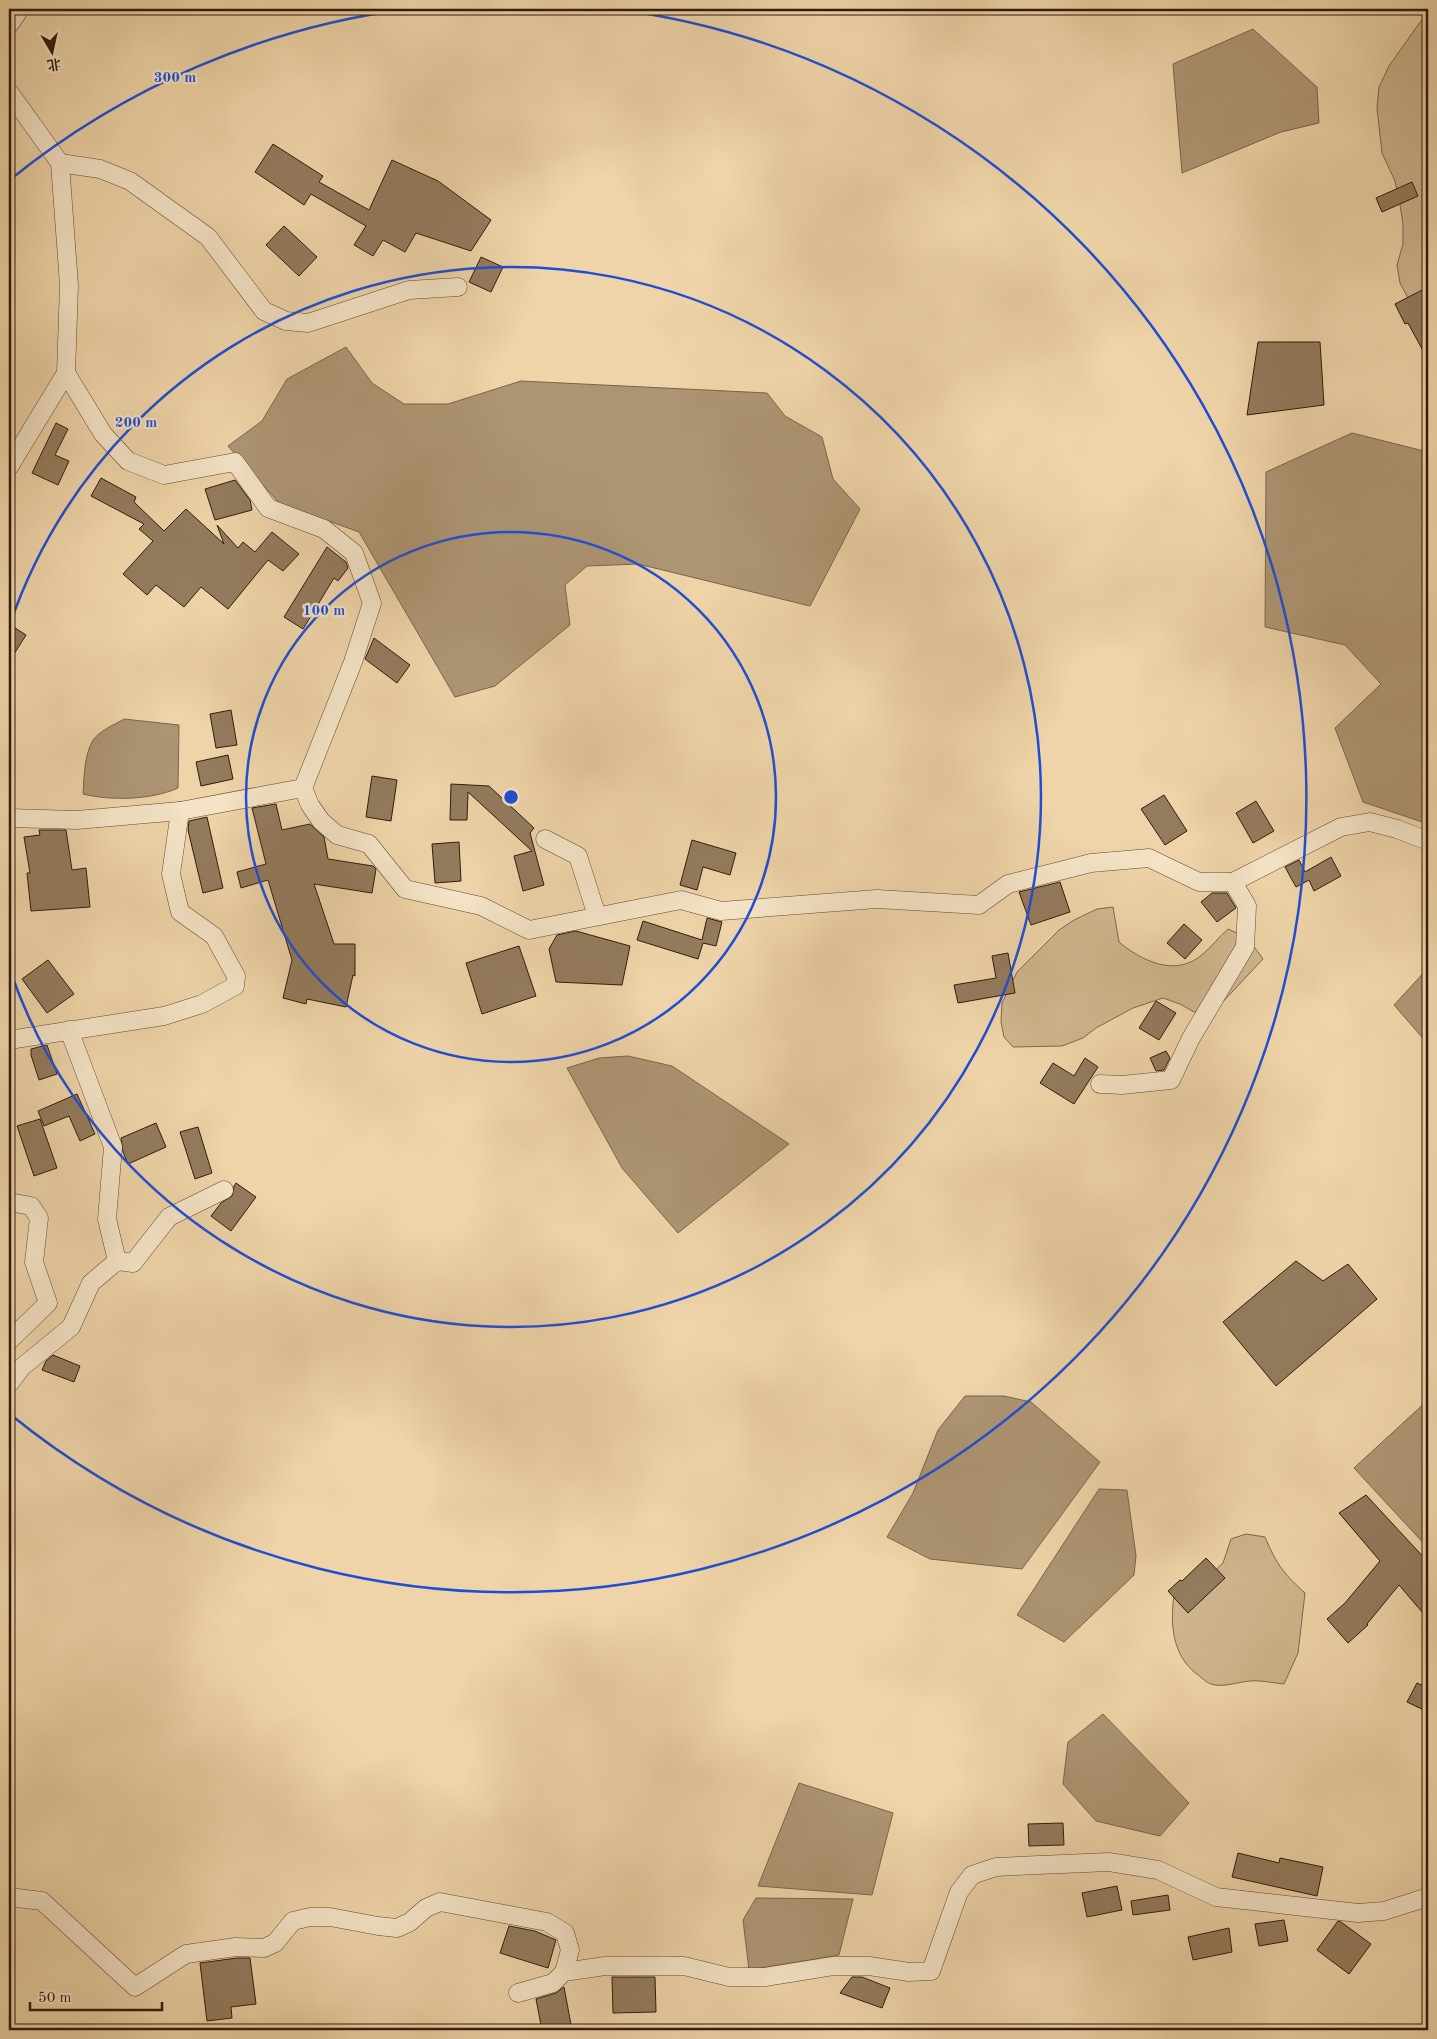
<svg xmlns="http://www.w3.org/2000/svg" width="1437" height="2039" font-family="'Old Standard TT','Noto Serif SC',serif">
<rect width="100%" height="100%" fill="#eed4a8"/>
<filter id="stains"><feTurbulence type="fractalNoise" baseFrequency=".004" numOctaves="4"/><feColorMatrix values="0 0 0 0 .2 0 0 0 0 .09 0 0 0 0 .02 0 0 0 .5 -.17"/></filter>
<radialGradient id="worn" r=".72"><stop offset=".6" stop-color="#630" stop-opacity="0"/><stop offset="1" stop-color="#630" stop-opacity=".3"/></radialGradient>
<g fill="#ceb58d" stroke="#7f684c">
<polygon points="1428,11 1428,289 1409,300 1400,283 1397,265 1403,244 1403,224 1400,205 1395,181 1382,153 1377,108 1379,87 1389,66"/>
<path d="M 1113,907 L 1119,942 C 1142,961 1176,978 1203,954 C 1212,946 1219,937 1228,929 C 1245,936 1253,944 1263,959 L 1218,1007 L 1194,1012 L 1180,1004 L 1163,998 L 1133,1008 L 1096,1028 L 1083,1038 L 1062,1046 L 1013,1047 L 1004,1037 L 1001,1022 L 1002,1003 L 1017,972 L 1059,930 L 1074,920 L 1097,909 Z"/>
<path d="M 1246,1534 L 1265,1537 C 1277,1565 1283,1573 1305,1593 L 1298,1653 L 1284,1684 C 1273,1683 1261,1680 1250,1681 C 1238,1682 1222,1688 1211,1684 C 1207,1683 1202,1678 1198,1675 C 1172,1656 1170,1624 1174,1595 L 1208,1577 L 1223,1563 L 1231,1539 Z"/>
</g>
<g fill="#ad9573" stroke="#7b644a">
<polygon points="1253,29 1317,87 1319,123 1281,132 1182,173 1173,64"/>
<polygon points="346,347 372,383 404,404 448,404 521,381 767,393 785,416 822,437 833,479 860,509 810,606 638,564 587,566 565,585 570,625 495,686 455,697 359,532 279,503 228,446 262,421 287,379"/>
<polygon points="1352,433 1428,452 1428,824 1363,802 1335,728 1381,684 1345,645 1265,627 1266,472"/>
<path d="M 124,719 L 179,725 L 178,788 C 151,800 112,801 83,794 C 84,778 84,757 92,742 C 98,731 114,725 124,719 Z"/>
<polygon points="1428,968 1428,1044 1394,1005"/>
<polygon points="628,1056 672,1066 789,1144 678,1233 622,1168 567,1068 599,1058"/>
<polygon points="965,1396 1004,1396 1031,1402 1100,1462 1022,1569 930,1559 887,1537 913,1493 938,1430"/>
<polygon points="1428,1400 1428,1548 1354,1468"/>
<polygon points="1099,1489 1127,1490 1136,1556 1134,1575 1064,1642 1017,1615"/>
<polygon points="1103,1714 1189,1803 1160,1836 1096,1821 1063,1784 1068,1742"/>
<polygon points="799,1783 893,1813 872,1895 758,1886"/>
<polygon points="756,1898 853,1899 839,1955 749,1970 743,1920"/>
</g>
<g fill="#937b5d" stroke="#301b0c">
<polygon points="273,144 323,176 319,182 369,210 392,160 438,181 491,220 471,251 416,233 405,252 383,240 373,256 354,245 366,226 311,194 304,205 255,172"/>
<polygon points="1412,182 1418,196 1382,212 1376,198"/>
<polygon points="284,226 317,257 299,276 266,245"/>
<polygon points="481,257 503,267 491,292 469,282"/>
<polygon points="1428,287 1428,360 1408,323 1405,324 1395,304"/>
<polygon points="1258,342 1320,342 1324,405 1247,415"/>
<polygon points="56,423 68,429 55,455 69,461 58,485 32,473"/>
<polygon points="101,478 136,497 134,502 164,531 186,509 224,544 217,525 238,548 243,542 255,552 272,532 299,554 283,571 268,560 228,609 201,587 184,607 156,585 147,595 123,574 153,541 139,529 144,524 91,496"/>
<polygon points="235,480 250,500 252,510 215,520 205,489"/>
<polygon points="327,547 346,562 348,568 338,581 334,578 303,629 284,617"/>
<polygon points="9,624 26,635 9,662"/>
<polygon points="374,638 410,665 397,683 365,659"/>
<polygon points="231,710 237,745 216,748 210,714"/>
<polygon points="228,755 233,779 201,786 196,762"/>
<polygon points="372,776 397,780 391,821 366,817"/>
<polygon points="451,784 489,786 534,828 530,833 544,885 523,891 514,856 532,851 468,792 467,820 450,820"/>
<polygon points="1164,795 1187,831 1165,845 1141,809"/>
<polygon points="1256,801 1274,831 1253,843 1236,813"/>
<polygon points="276,804 282,830 310,824 324,837 328,859 373,866 376,869 372,893 314,884 334,944 355,944 355,976 353,975 346,1007 307,999 306,1004 283,998 292,960 268,880 241,888 237,872 266,864 252,808"/>
<polygon points="207,817 223,888 203,893 188,830 189,821"/>
<polygon points="39,830 66,830 72,870 86,868 90,907 31,911 27,873 30,873 24,837 40,835"/>
<polygon points="692,840 736,853 730,875 703,867 697,890 680,885"/>
<polygon points="459,842 461,881 435,883 432,844"/>
<polygon points="1331,857 1341,876 1314,891 1309,880 1296,887 1285,867 1299,860 1305,872"/>
<polygon points="1060,882 1070,912 1031,925 1019,892"/>
<polygon points="1212,893 1227,893 1236,908 1217,922 1201,902"/>
<polygon points="707,918 722,922 716,946 703,943 698,959 637,940 643,921 702,940"/>
<polygon points="1184,924 1202,940 1185,959 1167,943"/>
<polygon points="576,931 630,946 622,985 556,982 549,949 557,935"/>
<polygon points="519,946 536,996 482,1014 466,963"/>
<polygon points="1008,953 1015,993 958,1003 954,985 996,978 992,956"/>
<polygon points="48,960 74,994 47,1013 22,979"/>
<polygon points="1156,1001 1176,1013 1159,1040 1139,1028"/>
<polygon points="47,1045 57,1074 39,1080 31,1055 31,1049"/>
<polygon points="1166,1051 1170,1058 1164,1070 1156,1071 1150,1058"/>
<polygon points="1085,1058 1098,1067 1074,1104 1040,1083 1053,1063 1074,1076"/>
<polygon points="77,1094 95,1134 80,1141 69,1116 44,1126 38,1111"/>
<polygon points="40,1119 57,1168 34,1176 17,1126"/>
<polygon points="156,1123 166,1147 128,1164 123,1152 121,1138"/>
<polygon points="198,1127 212,1173 195,1179 180,1132"/>
<polygon points="236,1183 256,1197 231,1231 211,1216 221,1203 232,1196 234,1186"/>
<polygon points="1296,1261 1323,1281 1348,1264 1377,1299 1276,1386 1223,1322"/>
<polygon points="53,1355 80,1366 74,1382 42,1370 46,1361"/>
<polygon points="1366,1495 1428,1562 1428,1619 1399,1585 1367,1624 1368,1625 1348,1643 1327,1619 1345,1603 1380,1561 1339,1513"/>
<polygon points="1206,1558 1225,1578 1188,1613 1168,1591 1180,1580 1182,1581"/>
<polygon points="1417,1683 1428,1688 1428,1712 1407,1702"/>
<polygon points="1063,1823 1064,1845 1029,1846 1028,1824"/>
<polygon points="1238,1853 1279,1863 1280,1858 1323,1867 1317,1896 1232,1877"/>
<polygon points="1117,1886 1122,1910 1087,1917 1082,1893"/>
<polygon points="1168,1895 1170,1910 1133,1915 1131,1901"/>
<polygon points="1284,1920 1288,1941 1259,1946 1255,1924"/>
<polygon points="1338,1921 1341,1922 1371,1944 1349,1974 1317,1950"/>
<polygon points="509,1926 535,1931 556,1940 548,1968 500,1953"/>
<polygon points="1229,1928 1232,1952 1193,1960 1188,1937"/>
<polygon points="237,1958 250,1958 256,2004 231,2007 232,2018 207,2021 200,1963"/>
<polygon points="612,1977 655,1977 656,2012 613,2013"/>
<polygon points="852,1977 862,1977 890,1988 882,2008 840,1993"/>
<polygon points="564,1987 572,2030 542,2030 536,1999 556,1993"/>
</g>
<g fill="none" stroke-linecap="round" stroke-linejoin="round">
<defs>
<g id="street">
<polyline points="9,25 20,9"/>
<polyline points="9,92 60,163 69,285 66,373 103,434 128,461 164,475 235,462 268,508 324,529 354,553 372,603 353,662 303,788 310,805 321,821 337,835 369,844 405,889 481,906 529,930 681,900 721,911 877,899 979,905 1008,884 1091,863 1149,858 1199,882 1233,882 1341,827 1370,822 1397,829 1428,841"/>
<polyline points="60,163 100,169 130,181 208,237 264,311 286,321 308,323 409,290 458,287"/>
<polyline points="9,467 66,373"/>
<polyline points="9,818 77,820 180,811 303,788"/>
<polyline points="545,839 578,856 597,916"/>
<polyline points="69,1030 113,1147 107,1219 117,1261 133,1263 169,1217 224,1190"/>
<polyline points="9,1040 164,1016 202,1004 235,986 236,976 214,936 180,912 171,874 180,811"/>
<polyline points="1100,1084 1122,1085 1171,1080 1191,1038 1245,947 1247,906 1233,882"/>
<polyline points="9,1202 31,1206 39,1218 34,1262 48,1303 9,1341"/>
<polyline points="9,1384 22,1367 71,1327 91,1283 117,1261"/>
<polyline points="9,1897 42,1901 135,1987 186,1954 236,1947 264,1948 275,1943 293,1921 310,1917 330,1917 378,1926 397,1928 410,1922 426,1908 440,1902 547,1922 565,1933 570,1950 564,1972"/>
<polyline points="518,1993 553,1983 564,1972 605,1966 684,1966 729,1977 765,1977 833,1966 869,1966 909,1972 931,1971 959,1892 972,1875 996,1867 1109,1862 1158,1870 1216,1897 1358,1913 1384,1911 1428,1897"/>
</g>
</defs>
<use href="#street" stroke="#604933" stroke-width="19"/>
<use href="#street" stroke="#f4e3c6" stroke-width="18"/>
</g>
<g fill="none" stroke="#1d4ed8" stroke-width="2.5">
<circle cx="511" cy="797" r="265"/>
<path d="M10 624A530 530 0 1 1 10 970"/>
<path d="M11 179A795 795 0 0 1 407 9M615 9A795 795 0 1 1 11 1415"/>
</g>
<circle cx="511" cy="797" r="8" fill="#1d4ed8" stroke="#f4e3c6" stroke-width="2.5"/>
<g font-size="15" text-anchor="middle" font-weight="bold" fill="#1d4ed8" stroke="#f4e3c6" stroke-width="4.5" stroke-linejoin="round" paint-order="stroke">
<text x="175" y="82">300 m</text>
<text x="136" y="427">200 m</text>
<text x="324" y="615">100 m</text>
</g>
<rect width="1437" height="2039" fill="none" stroke="#eed4a8" stroke-width="30"/>
<rect x="10" y="10" width="1417" height="2019" fill="none" stroke="#301b0c" stroke-width="2.5"/>
<rect x="15" y="15" width="1407" height="2009" fill="none" stroke="#301b0c"/>
<g transform="translate(52 52) rotate(171)" stroke="#f4e3c6" stroke-width="4" paint-order="stroke">
<path d="M0-4L9 19L0 12L-9 19Z" fill="#301b0c"/>
<text y="-8" font-size="14" font-weight="bold" text-anchor="middle" fill="#301b0c">北</text>
</g>
<path d="M30 2002v8h132v-8" fill="none" stroke="#301b0c" stroke-width="2.5"/>
<text x="38" y="2002" font-size="15" fill="#301b0c" stroke="#f4e3c6" stroke-width="4" paint-order="stroke">50 m</text>
<rect width="100%" height="100%" filter="url(#stains)"/>
<rect width="100%" height="100%" fill="url(#worn)"/>
</svg>
